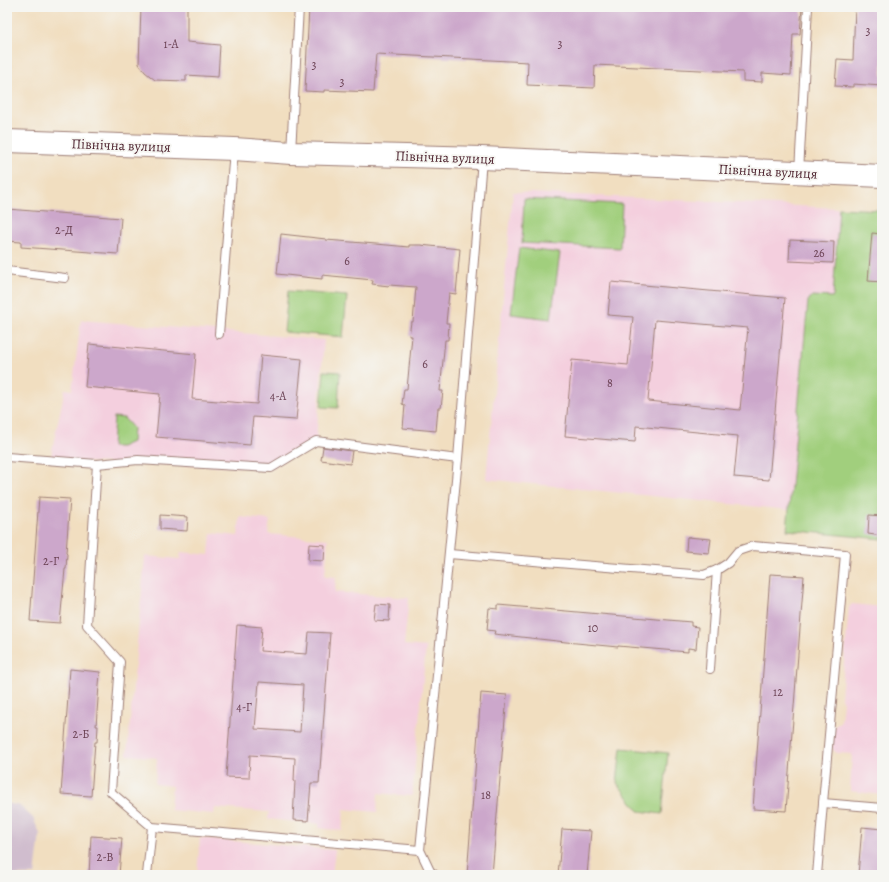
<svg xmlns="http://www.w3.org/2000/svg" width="889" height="882" font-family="Alegreya,serif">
<rect width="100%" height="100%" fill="#f6f6f2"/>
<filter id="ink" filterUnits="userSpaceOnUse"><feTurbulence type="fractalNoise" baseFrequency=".025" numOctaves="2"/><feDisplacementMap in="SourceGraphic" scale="8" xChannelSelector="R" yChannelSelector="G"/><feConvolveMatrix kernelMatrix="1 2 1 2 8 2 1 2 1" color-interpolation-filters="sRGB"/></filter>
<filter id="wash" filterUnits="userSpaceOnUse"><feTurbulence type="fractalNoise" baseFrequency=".012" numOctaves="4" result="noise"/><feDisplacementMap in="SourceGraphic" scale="16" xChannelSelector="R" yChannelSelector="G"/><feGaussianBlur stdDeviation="0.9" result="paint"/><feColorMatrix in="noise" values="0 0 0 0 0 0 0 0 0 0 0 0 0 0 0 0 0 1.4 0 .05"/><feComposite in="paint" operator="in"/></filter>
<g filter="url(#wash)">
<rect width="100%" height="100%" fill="#f1dec0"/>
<g fill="#f4cfde">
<polygon points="513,192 839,208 833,297 813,296 808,301 789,510 486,479"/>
<polygon points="81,320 324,340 316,441 271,468 51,461 52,450 65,389 72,390"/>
<polygon points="240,517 270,520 268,534 328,539 325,576 336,577 335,592 409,598 404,645 426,647 412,796 378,793 377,812 344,809 342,831 319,828 319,824 268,819 269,812 215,808 214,814 170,810 172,786 155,784 157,758 127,755 145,556 180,559 181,552 209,555 211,533 238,536"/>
<polygon points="852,604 882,607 882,795 850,791 852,754 837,753 832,749 834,727 841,721 843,702 841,698 849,607"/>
<polygon points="200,838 335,850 332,875 197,875"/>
</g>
<polygon fill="#d0bdce" points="7,803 20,806 33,818 40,834 35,875 7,875"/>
<g fill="#a1cf7d" stroke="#767754">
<polygon points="524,199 622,204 620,248 522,243"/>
<polygon points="839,208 882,210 882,539 787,530 808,301 812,296 833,297"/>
<polygon points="519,248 560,253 551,319 511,314"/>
<polygon points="288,291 347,296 343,337 284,332"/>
<polygon points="324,371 340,372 338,408 321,407"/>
<polygon points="114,417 124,418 133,428 132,442 121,447 112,447"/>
<polygon points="621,748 668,753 662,814 639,811 617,783"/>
</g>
<g id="blocks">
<g fill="#cca7cb" fill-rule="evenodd">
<polygon points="141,7 187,7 187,42 220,45 218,77 186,75 186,81 155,80 145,72 139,64"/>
<polygon points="309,7 802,7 800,34 793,34 791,75 762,73 762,82 743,81 743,72 595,65 594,88 527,85 528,62 376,54 373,92 324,90 324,92 305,91"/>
<polygon points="855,7 882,7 882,86 853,84 853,87 835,86 837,59 853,60"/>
<polygon points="7,209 121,218 118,254 21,247 21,242 7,241"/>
<polygon points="872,233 882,234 882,282 868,281"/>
<polygon points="281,234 326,239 326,240 376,244 409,247 409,245 420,245 460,249 456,294 449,293 446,323 449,323 448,340 445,340 440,391 443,391 441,408 438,408 436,431 403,428 405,405 402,404 404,389 407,389 412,336 409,336 411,322 413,322 416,287 389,285 389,286 372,284 373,280 322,275 322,279 277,274"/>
<polygon points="790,240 834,242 833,263 789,261"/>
<path d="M 611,282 L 785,298 L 769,480 L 734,477 L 738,436 L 636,426 L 635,442 L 565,436 L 572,360 L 628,365 L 633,317 L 608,315 ZM 655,320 L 748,328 L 740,410 L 648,401 Z"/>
<polygon points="89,344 196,354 192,399 257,404 261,355 302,359 296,420 253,417 250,445 156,437 160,394 85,387"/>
<polygon points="323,447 352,451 350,464 321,460"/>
<polygon points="39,497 70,499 66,553 67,554 66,569 65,569 60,623 30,621"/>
<polygon points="160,515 188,517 187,531 160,529"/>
<polygon points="869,515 882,516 882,536 868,534"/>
<polygon points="687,537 711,539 709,553 686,551"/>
<polygon points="309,544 325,545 324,561 308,560"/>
<polygon points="770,574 804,576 786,811 753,809"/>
<polygon points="376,604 390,605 389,621 374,620"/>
<polygon points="498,605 691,622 691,626 698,627 696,649 688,648 688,652 618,646 618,647 566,642 494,634 495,631 487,630 489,608 498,609"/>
<path d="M 237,625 L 262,627 L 260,651 L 307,654 L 309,632 L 330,633 L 319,783 L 311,783 L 308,821 L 293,820 L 295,781 L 294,781 L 295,758 L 250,755 L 249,778 L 226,777 ZM 259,682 L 303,685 L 300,732 L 255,729 Z"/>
<polygon points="70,669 100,672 96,726 98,726 97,742 95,742 91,796 61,794"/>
<polygon points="481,693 507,695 492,875 467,875"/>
<polygon points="862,827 882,829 882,875 858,875"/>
<polygon points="562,829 591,831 587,875 558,875"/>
<polygon points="91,836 122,838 119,875 89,875"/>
</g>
</g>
</g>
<g filter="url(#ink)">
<use href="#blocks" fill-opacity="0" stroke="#9e7e76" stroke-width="1"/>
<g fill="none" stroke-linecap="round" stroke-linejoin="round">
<defs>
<g id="lane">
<polyline points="291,152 299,7"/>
<polyline points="799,172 808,7"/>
<polyline points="7,271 65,278"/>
<polyline points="219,334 234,150"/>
<polyline points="7,457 97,464 138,460 271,468 316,441 458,459"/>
<polyline points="97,464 87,625 120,662 111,792 152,827 420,850"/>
<polyline points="449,554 704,575 717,570 728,563 738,551 753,546 845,554 823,803 817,875"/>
<polyline points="710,669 717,570"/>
<polyline points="823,803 882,808"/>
<polyline points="147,875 152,827"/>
<polyline points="435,875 430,871 420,850 458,459 482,159"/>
</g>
<polyline id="secondary" points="7,141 234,149 291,153 482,158 882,176"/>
</defs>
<use href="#lane" stroke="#9e7e76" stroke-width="10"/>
<use href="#secondary" stroke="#9e7e76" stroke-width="24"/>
<use href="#lane" stroke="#fff" stroke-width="8"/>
<use href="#secondary" stroke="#fff" stroke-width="22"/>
</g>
</g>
<g text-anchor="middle" stroke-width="3.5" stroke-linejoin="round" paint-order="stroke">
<g font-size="12" fill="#6a4153">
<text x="868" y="35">3</text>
<text x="171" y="48">1-А</text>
<text x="560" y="48">3</text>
<text x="314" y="69">3</text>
<text x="342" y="86">3</text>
<text x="64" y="234">2-Д</text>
<text x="819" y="257">26</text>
<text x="347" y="265">6</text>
<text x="425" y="368">6</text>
<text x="610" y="387">8</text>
<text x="278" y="400">4-А</text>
<text x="51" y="565">2-Г</text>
<text x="593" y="632">10</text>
<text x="778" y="696">12</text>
<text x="244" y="711">4-Г</text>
<text x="81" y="738">2-Б</text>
<text x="486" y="799">18</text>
<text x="105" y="861">2-В</text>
</g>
<g font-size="14" fill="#4a1f2b" stroke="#f6f6f2">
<text transform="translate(121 145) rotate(2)" y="5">Північна вулиця</text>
<text transform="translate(445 157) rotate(2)" y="5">Північна вулиця</text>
<text transform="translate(768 171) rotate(3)" y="5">Північна вулиця</text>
</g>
</g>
<rect width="889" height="882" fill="none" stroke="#f6f6f2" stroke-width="24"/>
</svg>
